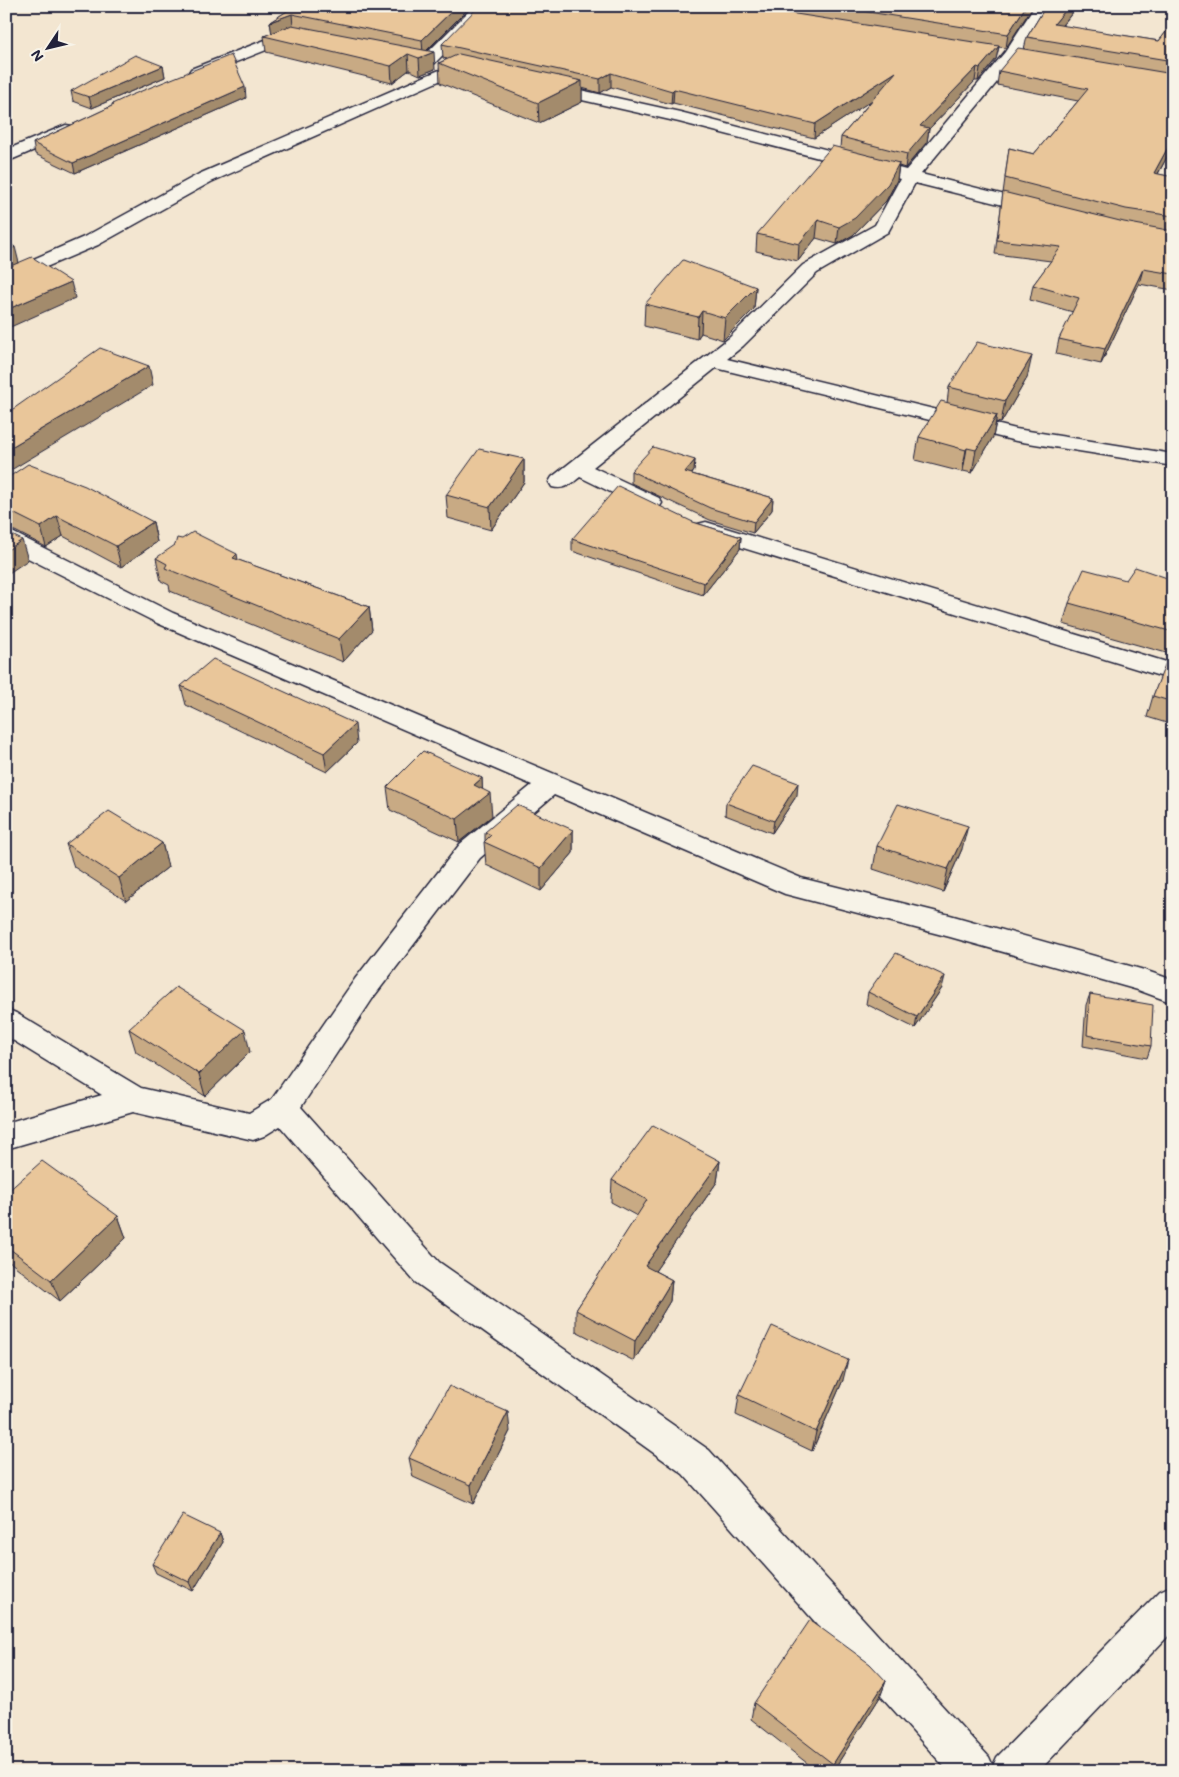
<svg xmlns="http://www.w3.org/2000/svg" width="1179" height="1777" font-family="Mali,sans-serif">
<rect width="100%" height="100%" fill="#f3e6d1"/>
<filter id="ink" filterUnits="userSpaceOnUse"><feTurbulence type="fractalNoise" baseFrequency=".02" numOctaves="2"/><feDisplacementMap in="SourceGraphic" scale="10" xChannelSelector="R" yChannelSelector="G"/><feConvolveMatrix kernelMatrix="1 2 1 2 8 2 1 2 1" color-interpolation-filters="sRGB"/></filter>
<g filter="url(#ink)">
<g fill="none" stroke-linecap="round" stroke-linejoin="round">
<defs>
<g id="minor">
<polygon points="474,6 490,6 434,64 422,64 420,61 422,58"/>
<path d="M 1035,6 L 1050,6 L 1017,58 L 921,174 L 1045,205 L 1048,209 L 1045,213 L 1039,214 L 915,183 L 888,232 L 817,273 L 743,346 L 727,359 L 1016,429 L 1173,454 L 1173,466 L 1016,441 L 716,368 L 593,467 L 659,498 L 662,503 L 659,508 L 651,510 L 643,508 L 580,477 C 570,485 565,490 552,487 L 549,482 L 552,477 L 729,338 L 803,265 L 875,225 L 900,179 L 679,122 L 538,90 L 536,87 L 538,84 L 544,82 L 680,112 L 906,170 L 1005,52 Z"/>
<polygon points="293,29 305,32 307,35 305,38 294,39 203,75 191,75 189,72 191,69"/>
<polygon points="458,62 464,64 466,67 464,70 211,182 98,245 6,284 6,271 84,237 199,174"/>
<polygon points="66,125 72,126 74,130 72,134 6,162 6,150"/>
<polygon points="706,522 1173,664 1173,680 698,534 695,529 698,524"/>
<polygon points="6,531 14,533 173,613 801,878 950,915 1144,970 1173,980 1173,1003 1138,990 950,937 785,894 554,795 480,858 375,995 301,1107 439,1262 709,1450 989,1757 993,1766 997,1757 1160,1591 1173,1585 1173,1631 1039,1771 948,1771 683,1474 415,1282 280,1126 264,1136 253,1140 133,1112 6,1149 6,1123 102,1095 6,1036 6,1009 16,1013 141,1088 249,1113 272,1099 355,979 460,844 532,785 157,623 6,547"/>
</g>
</defs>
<use href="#minor" stroke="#22223b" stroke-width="3"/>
<use href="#minor" fill="#f7f3e8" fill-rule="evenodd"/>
</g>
<g fill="#c8aa84" stroke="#22223b">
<polygon points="295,6 471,6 427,51 435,69 420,75 409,70 392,83 266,52 264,36 272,33 270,22"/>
<polygon points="745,6 1033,6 1006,48 999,47 996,59 978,81 975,81 929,129 927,142 905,168 899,166 897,180 886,201 853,235 837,244 816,238 798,261 756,251 757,234 840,148 841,137 872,100 814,138 673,103 671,104 611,87 600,93 582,88 582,102 539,123 440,83 439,63 447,59 443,58 442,44"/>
<polygon points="1046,6 1076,6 1073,12 1062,26 1159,41 1173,23 1173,146 1158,174 1173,177 1173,290 1139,284 1101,364 1056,354 1059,339 1073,312 1030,300 1033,285 1051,261 995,254 1009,148 1034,154 1078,101 997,85 999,71 1024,49 1027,37"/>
<polygon points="163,66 165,77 92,108 73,101 71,91"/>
<polygon points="246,98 75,173 35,154 33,143 112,106 112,104"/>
<polygon points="756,287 754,309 723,340 701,333 697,339 644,326 645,304"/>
<polygon points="1027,378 1001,423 996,422 993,437 972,473 963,471 962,472 915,460 919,437 947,403 949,387"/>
<polygon points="524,459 524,482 491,530 448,518 446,495"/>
<polygon points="695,460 694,471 692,474 773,498 772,510 753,533 710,520 631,483 631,471"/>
<polygon points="6,479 153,522 157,542 121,567 63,536 46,547 15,531 6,530"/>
<polygon points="693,522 741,537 740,549 703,595 572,551 572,539"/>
<polygon points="156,558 238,560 369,607 372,630 343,662 170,591 169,585 161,581"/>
<polygon points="1126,580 1173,580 1173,725 1147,717 1153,696 1170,654 1063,624 1069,603"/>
<polygon points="181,686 357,743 327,772 186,705"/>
<polygon points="482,778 482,789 492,816 459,842 390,810 387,787"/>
<polygon points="797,795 772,833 725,815 726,803"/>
<polygon points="573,830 573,853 541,891 486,865 484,842 485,841 485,832"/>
<polygon points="162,843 168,867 126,901 74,867 66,844"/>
<polygon points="877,846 962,849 943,892 873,869"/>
<polygon points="942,988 915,1028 866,1004 868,992"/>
<polygon points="1090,994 1151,1046 1147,1058 1083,1046 1086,1005"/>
<polygon points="129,1029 250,1052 205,1096 136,1052"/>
<polygon points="720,1161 717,1182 655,1271 672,1280 670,1301 634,1361 576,1331 576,1310 637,1216 611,1202 612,1180"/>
<polygon points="6,1193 118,1216 126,1238 60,1301 6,1259"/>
<polygon points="843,1380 812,1451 736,1415 739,1395"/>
<polygon points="510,1431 473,1504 413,1477 409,1458"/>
<polygon points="220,1533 223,1542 193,1591 156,1573 152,1564"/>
<polygon points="886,1681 880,1697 833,1771 817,1771 751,1719 754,1703"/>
</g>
<g fill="#a38b6c" stroke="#22223b">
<polygon points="457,6 471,6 423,54 422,40"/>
<polygon points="1026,6 1033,6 1006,48 1008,34"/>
<polygon points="1069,6 1076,6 1073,12 1051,38 1054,24"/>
<polygon points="292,14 293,27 272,35 270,22"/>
<polygon points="999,46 996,59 978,81 980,68"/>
<polygon points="434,52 435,69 420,75 419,58"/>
<polygon points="408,54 409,70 392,83 391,66"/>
<polygon points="163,66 165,77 92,108 89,97"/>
<polygon points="977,67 975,81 929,129 927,142 905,168 907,154 920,126"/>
<polygon points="896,72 894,86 814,138 815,124"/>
<polygon points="611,73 611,87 600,93 600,79"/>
<polygon points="582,81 582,102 539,123 538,103"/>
<polygon points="245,87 246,98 75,173 73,163"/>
<polygon points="674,89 673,103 671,104 672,91"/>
<polygon points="1173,138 1173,146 1150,188 1154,173"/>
<polygon points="899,163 897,180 886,201 853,235 837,244 839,227"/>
<polygon points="818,220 816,238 798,261 799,244"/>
<polygon points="15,247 19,263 6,270 6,252"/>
<polygon points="1143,269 1139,284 1101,364 1105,349"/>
<polygon points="71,282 75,298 6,329 6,310"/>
<polygon points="756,287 754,309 723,340 725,318"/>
<polygon points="702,311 701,333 697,339 698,317"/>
<polygon points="1032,356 1027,378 1001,423 1005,401"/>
<polygon points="149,366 153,385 6,473 6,450"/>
<polygon points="997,415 993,437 972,473 976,450"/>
<polygon points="967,448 963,471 962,472 966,450"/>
<polygon points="524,459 524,482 491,530 490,507"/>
<polygon points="695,460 694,471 684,483 685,472"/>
<polygon points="773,498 772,510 753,533 754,522"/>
<polygon points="57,516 63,536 46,547 41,527"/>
<polygon points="153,522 157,542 121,567 116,546"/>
<polygon points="741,537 740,549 703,595 704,583"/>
<polygon points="22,540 28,560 6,575 6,551"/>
<polygon points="237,554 241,577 233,558"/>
<polygon points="369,607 372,630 343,662 339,639"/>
<polygon points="355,724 357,743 327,772 324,753"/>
<polygon points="482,778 483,798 490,793 492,816 459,842 457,819 474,785"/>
<polygon points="798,783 797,795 772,833 774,821"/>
<polygon points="968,826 962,849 943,892 948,869"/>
<polygon points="573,830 573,853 541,891 541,868"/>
<polygon points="162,843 168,867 126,901 119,878"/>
<polygon points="945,976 942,988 915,1028 917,1017"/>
<polygon points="245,1030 250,1052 205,1096 199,1074"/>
<polygon points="720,1161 717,1182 644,1287 645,1266"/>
<polygon points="118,1216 126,1238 60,1301 51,1280"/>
<polygon points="672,1280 670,1301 634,1361 635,1341"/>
<polygon points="848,1360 843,1380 812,1451 816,1432"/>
<polygon points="508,1412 510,1431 473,1504 471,1485"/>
<polygon points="220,1533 223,1542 193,1591 189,1582"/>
<polygon points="886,1681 880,1697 833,1771 831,1771 833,1764"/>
</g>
<g fill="#e9c69a" stroke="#22223b">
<polygon points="295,6 457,6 422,40 292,14 270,22"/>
<polygon points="479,6 745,6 999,46 980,68 977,67 920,126 929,128 907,154 841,137 896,72 815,124 674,89 672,91 611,73 600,79 442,44"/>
<polygon points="830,6 1026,6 1008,34"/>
<polygon points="1046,6 1069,6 1054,24 1159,41 1173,23 1173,61 1027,37"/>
<polygon points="292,25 434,52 419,58 408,54 391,66 264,36"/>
<polygon points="1018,48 1173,74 1173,138 1154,173 1173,177 1173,216 1126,209 1005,178 1009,148 1034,154 1088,89 999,71"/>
<polygon points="459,54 582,81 538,103 439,63"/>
<polygon points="135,55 163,66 89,97 71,91"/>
<polygon points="231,55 245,87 73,163 33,143 114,105 112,104 129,96"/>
<polygon points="832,146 899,163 888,184 855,218 839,227 818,220 799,244 757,234"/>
<polygon points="1003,192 1124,222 1173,231 1173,274 1143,269 1105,349 1059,339 1079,298 1033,285 1061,247 997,240"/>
<polygon points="6,241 15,247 6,252"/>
<polygon points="32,257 71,282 6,310 6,268"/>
<polygon points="683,260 756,287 725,318 702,311 698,317 645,304"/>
<polygon points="977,342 1032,356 1005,401 949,387"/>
<polygon points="100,348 149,366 6,450 6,414"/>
<polygon points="941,401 997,415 976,450 967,448 966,450 919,437"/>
<polygon points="653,447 695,460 685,472 773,498 754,522 710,508 631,471"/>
<polygon points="479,449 524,459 490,507 446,495"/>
<polygon points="28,464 85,486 153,522 116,546 57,516 41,527 9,511 6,511 6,479"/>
<polygon points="618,486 693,522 741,537 704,583 572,539"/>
<polygon points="6,532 22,540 6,551"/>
<polygon points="193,532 237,554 233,558 369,607 339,639 165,568 167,564 156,558 175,545 177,538 182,539"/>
<polygon points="1135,567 1173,580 1173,632 1069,603 1084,569 1126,580"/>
<polygon points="1168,657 1173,659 1173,702 1153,696"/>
<polygon points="213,659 355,724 324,753 181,686"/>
<polygon points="423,751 482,778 474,785 490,793 457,819 387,787"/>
<polygon points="752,766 798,783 774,821 726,803"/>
<polygon points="898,804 968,826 948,869 877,846"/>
<polygon points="517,805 573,830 541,868 484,842 491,835 485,832"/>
<polygon points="109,811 162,843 119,878 66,844"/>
<polygon points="896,953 945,976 917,1017 868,992"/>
<polygon points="176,987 245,1030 199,1074 129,1029"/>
<polygon points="1090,994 1153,1005 1151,1046 1087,1035"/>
<polygon points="653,1125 720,1161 645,1266 672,1280 635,1341 576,1310 647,1200 612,1180"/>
<polygon points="42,1161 118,1216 51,1280 6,1246 6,1193"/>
<polygon points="772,1326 848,1360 816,1432 739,1395"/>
<polygon points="449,1386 508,1412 471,1485 409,1458"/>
<polygon points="183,1515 220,1533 189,1582 152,1564"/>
<polygon points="810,1620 870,1664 886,1681 833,1764 754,1703"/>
</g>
</g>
<rect width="1179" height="1777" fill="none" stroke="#f7f3e8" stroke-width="25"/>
<rect x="12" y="12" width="1154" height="1752" fill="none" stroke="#22223b" stroke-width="2" filter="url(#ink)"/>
<g transform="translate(48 48) rotate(235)" stroke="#f7f3e8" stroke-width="4" paint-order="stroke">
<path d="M0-4L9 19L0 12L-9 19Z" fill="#22223b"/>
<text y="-8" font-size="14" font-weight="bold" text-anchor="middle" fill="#22223b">N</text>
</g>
</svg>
